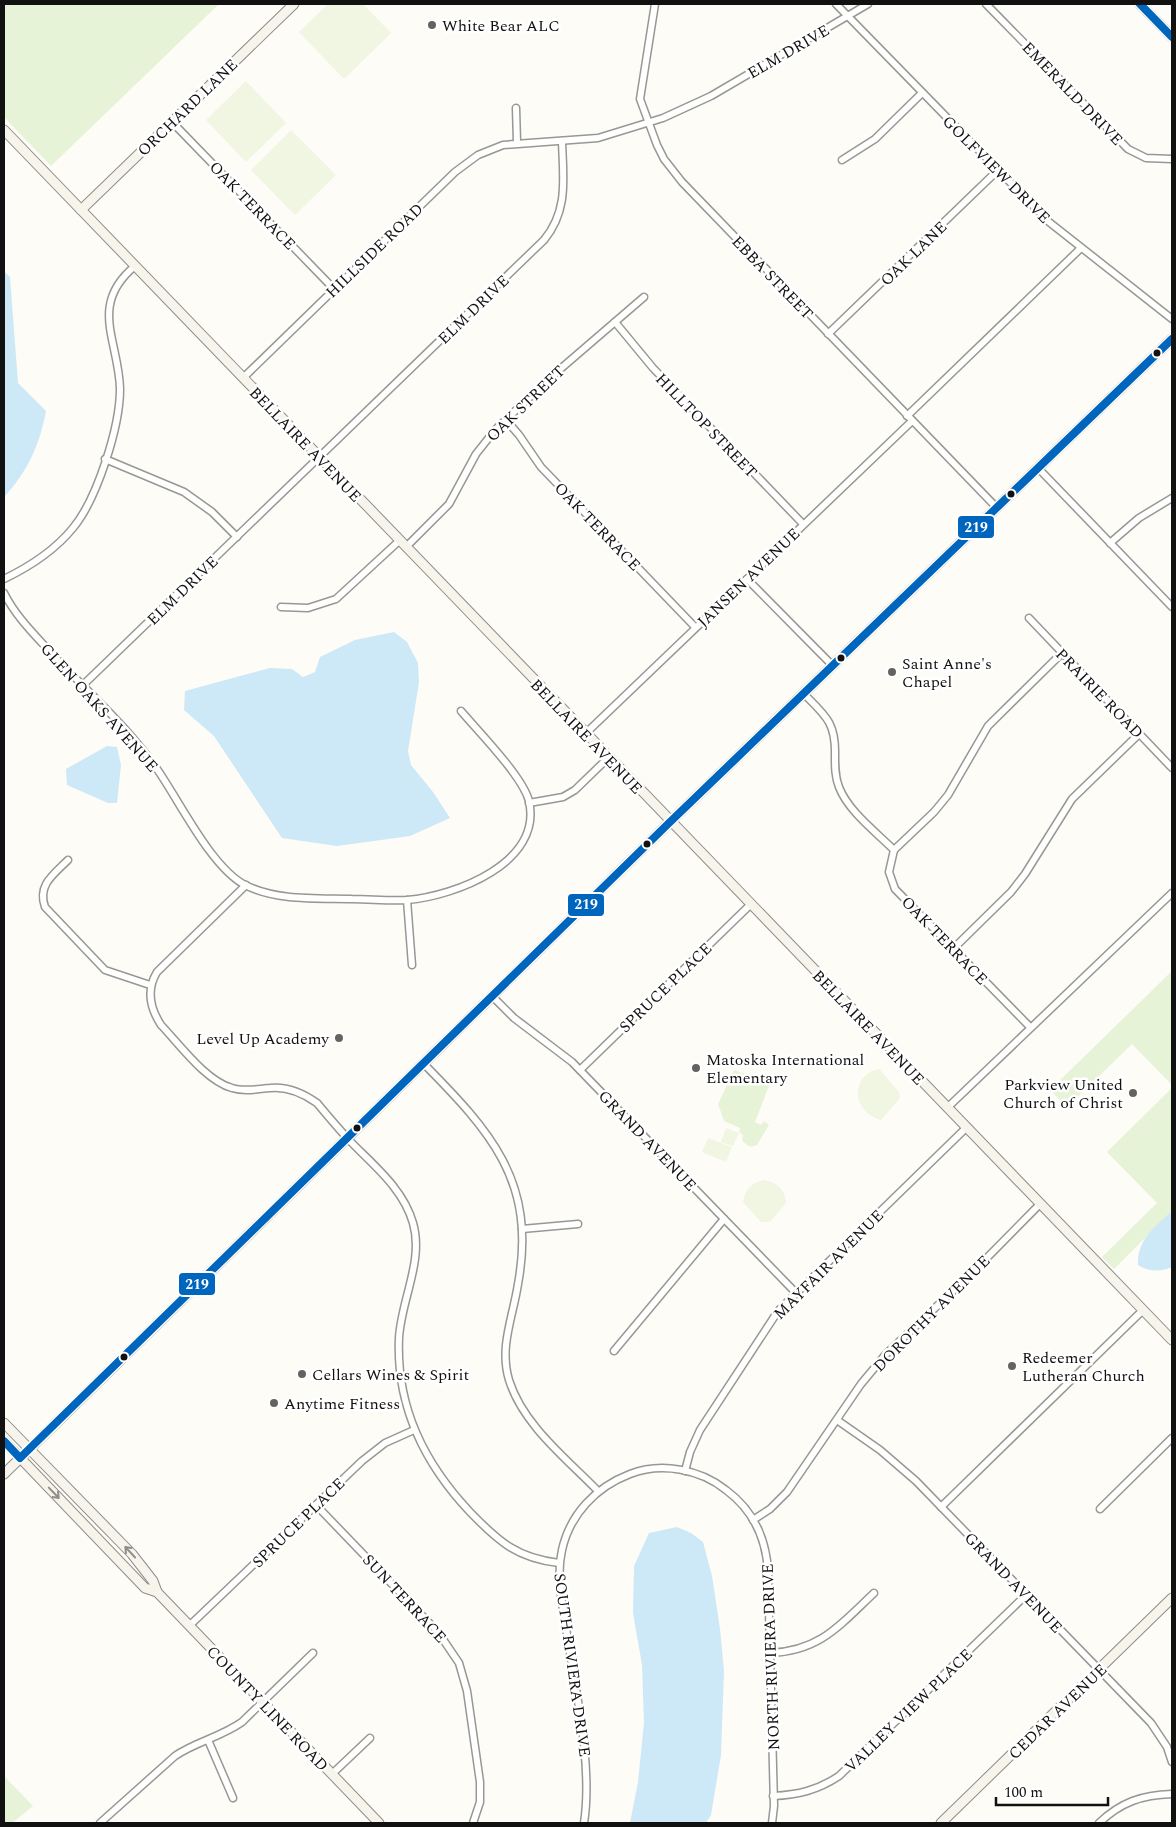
<svg xmlns="http://www.w3.org/2000/svg" width="1176" height="1827" font-family="Spectral,serif">
<rect width="100%" height="100%" fill="#fdfcf7"/>
<g fill="#e7f3d7">
<polygon points="4,4 219,4 51,166 4,117"/>
<polygon points="1172,971 1172,1085 1132,1044 1067,1107 1050,1090"/>
<path d="M 734,1070 L 770,1083 L 755,1122 L 761,1125 L 764,1121 L 769,1125 L 757,1145 C 750,1148 747,1146 742,1140 L 743,1135 L 739,1132 L 740,1128 L 724,1121 L 718,1104 Z"/>
<polygon points="1172,1088 1172,1211 1114,1269 1102,1257 1157,1203 1107,1152"/>
<polygon points="4,1776 33,1806 12,1823 4,1823"/>
</g>
<g fill="#f0f6e1">
<polygon points="328,4 363,4 391,33 344,79 299,32"/>
<polygon points="246,81 286,123 246,162 206,120"/>
<polygon points="291,130 336,175 295,215 251,170"/>
<path d="M 879,1069 L 899,1092 L 900,1098 L 881,1120 C 852,1112 849,1076 879,1069 Z"/>
<polygon points="726,1128 739,1133 733,1146 721,1142"/>
<polygon points="708,1138 732,1147 726,1162 702,1152"/>
<path d="M 765,1180 C 778,1183 785,1190 786,1203 L 770,1222 L 761,1222 L 743,1202 C 745,1189 752,1182 765,1180 Z"/>
</g>
<g fill="#cde8f7">
<path d="M 4,271 L 10,277 L 18,383 L 46,411 C 40,444 27,473 4,497 Z"/>
<polygon points="394,632 407,642 418,663 419,682 408,751 411,765 433,792 450,818 410,836 337,846 282,838 214,736 184,710 185,691 270,668 292,669 303,677 315,672 320,657 355,640"/>
<polygon points="107,746 117,747 121,765 117,803 108,803 67,785 66,769"/>
<path d="M 1172,1211 L 1172,1267 C 1161,1272 1149,1272 1138,1265 C 1137,1239 1155,1227 1172,1211 Z"/>
<polygon points="677,1527 691,1533 703,1542 712,1576 720,1629 724,1671 721,1755 711,1815 706,1823 630,1823 638,1782 644,1723 642,1665 633,1613 634,1566 649,1533"/>
</g>
<g fill="none" stroke-linecap="round" stroke-linejoin="round">
<defs>
<g id="street">
<polyline points="655,4 640,99 657,145 664,159 682,182 997,508"/>
<polyline points="836,4 1049,222 1172,319"/>
<polyline points="986,4 1128,149 1146,158 1172,159"/>
<polyline points="516,108 517,142"/>
<polyline points="172,122 334,289"/>
<polyline points="842,160 875,139 922,93"/>
<polyline points="615,322 653,368 803,524"/>
<polyline points="828,334 997,171"/>
<polyline points="243,378 455,172 478,155 503,145 598,138 663,118 711,96 868,4"/>
<polyline points="907,416 1081,248"/>
<polyline points="506,420 519,435 541,467 695,627"/>
<polyline points="105,459 184,492 212,512 237,537"/>
<polyline points="1038,468 1172,607"/>
<polyline points="1110,543 1139,518 1172,498"/>
<polyline points="406,547 449,504 476,454 495,430 551,377 644,297"/>
<path d="M 4,579 C 29,567 55,550 73,528 C 97,499 120,427 120,389 C 119,341 88,305 135,266"/>
<polyline points="747,579 833,666"/>
<path d="M 4,593 C 16,617 35,635 53,655 C 88,692 128,727 157,769 C 180,802 211,867 245,885 C 277,901 317,898 352,899 C 370,899 389,901 407,900 C 455,896 543,863 529,801 C 523,777 479,732 461,711"/>
<polyline points="281,607 308,608 336,599 399,541"/>
<polyline points="1029,618 1172,768"/>
<path d="M 82,686 L 544,240 C 569,210 563,177 562,141"/>
<path d="M 804,694 C 826,716 836,723 835,756 C 835,767 835,777 839,787 C 848,811 876,832 894,850"/>
<polyline points="585,734 912,421"/>
<polyline points="529,803 563,797 575,790 608,758"/>
<polyline points="894,850 934,812 948,795 988,726 1062,653"/>
<polyline points="894,850 889,872 895,889 1030,1027"/>
<path d="M 68,860 C 54,874 37,885 45,907 L 105,970 L 150,985"/>
<path d="M 246,885 L 157,972 C 146,990 150,1008 161,1025 C 180,1045 206,1081 232,1088 C 245,1092 257,1089 270,1088 C 288,1086 303,1093 317,1103 C 327,1115 338,1128 349,1140 C 373,1165 403,1188 413,1223 C 424,1261 401,1300 399,1338 C 396,1407 424,1463 470,1512 C 499,1542 517,1558 559,1563"/>
<polyline points="407,900 412,965"/>
<polyline points="954,948 1011,892 1025,874 1072,799 1139,734"/>
<polyline points="492,996 514,1018 572,1062 796,1293"/>
<path d="M 423,1063 C 490,1131 537,1181 518,1284 C 513,1317 499,1347 509,1380 C 523,1425 567,1459 598,1491"/>
<polyline points="580,1070 750,905"/>
<polyline points="947,1108 1172,893"/>
<polyline points="522,1229 578,1224"/>
<polyline points="614,1351 724,1219"/>
<polyline points="837,1420 880,1450 916,1481 1151,1723 1167,1747 1172,1762"/>
<polyline points="685,1471 690,1452 700,1430 778,1311 966,1128"/>
<polyline points="316,1505 438,1632 459,1663 467,1691 480,1782 480,1802 473,1823"/>
<polyline points="941,1507 1143,1310"/>
<polyline points="1100,1509 1172,1438"/>
<polyline points="753,1520 770,1509 787,1492 861,1384 886,1354 970,1275 1040,1204"/>
<polyline points="189,1626 362,1461 385,1443 414,1430"/>
<path d="M 770,1653 C 820,1651 840,1625 874,1593"/>
<polyline points="208,1740 233,1798"/>
<polyline points="332,1774 370,1738"/>
<path d="M 773,1796 C 798,1795 818,1790 839,1776 L 1026,1595"/>
<path d="M 100,1823 L 175,1756 C 195,1742 221,1737 242,1722 L 313,1653"/>
<path d="M 584,1823 C 593,1765 575,1688 566,1628 C 562,1602 556,1576 562,1550 C 570,1514 596,1487 630,1474 C 661,1462 700,1469 726,1490 C 753,1510 766,1538 768,1571 L 774,1806 L 772,1823"/>
<path d="M 1099,1823 C 1121,1802 1142,1795 1172,1794"/>
</g>
<g id="secondary">
<polyline points="1140,4 1172,37"/>
<polyline points="4,130 1172,1340"/>
<polyline points="81,210 294,4"/>
<polyline points="4,1423 132,1554 153,1581 157,1592"/>
<polyline points="4,1441 145,1588 157,1592 379,1823"/>
<polyline points="4,1474 670,822 1172,339"/>
<polyline points="941,1823 1172,1598"/>
</g>
</defs>
<use href="#street" stroke="#979795" stroke-width="9"/>
<use href="#secondary" stroke="#8e8d8b" stroke-width="11"/>
<use href="#street" stroke="#fffffe" stroke-width="6"/>
<use href="#secondary" stroke="#f6f4eb" stroke-width="9"/>
<defs>
<g id="bus-1">
<polyline points="1140,4 1172,37"/>
<polyline points="4,1441 20,1458 670,822 1172,339"/>
</g>
</defs>
<use href="#bus-1" stroke="#fff" stroke-width="11"/>
<use href="#bus-1" stroke="#0065bd" stroke-width="8"/>
</g>
<defs><path id="oneway-shaft" d="M-6 0H5M1.5-3L5.5 0L1.5 3" fill="none" stroke-width="1.6" stroke-linecap="round" stroke-linejoin="round" transform="scale(1.25)"/></defs>
<g stroke="#8f8e89">
<use href="#oneway-shaft" transform="translate(54 1493) rotate(46)"/>
<use href="#oneway-shaft" transform="translate(130 1552) rotate(-133)"/>
</g>
<g fill="#646362" stroke="#fff" stroke-width="2">
<circle cx="432" cy="25" r="5"/>
<circle cx="892" cy="672" r="5"/>
<circle cx="339" cy="1038" r="5"/>
<circle cx="696" cy="1068" r="5"/>
<circle cx="1133" cy="1093" r="5"/>
<circle cx="1012" cy="1366" r="5"/>
<circle cx="302" cy="1374" r="5"/>
<circle cx="274" cy="1403" r="5"/>
</g>
<g fill="#111" stroke="#fff" stroke-width="2">
<circle cx="1157" cy="353" r="4.5"/>
<circle cx="1011" cy="494" r="4.5"/>
<circle cx="841" cy="658" r="4.5"/>
<circle cx="647" cy="844" r="4.5"/>
<circle cx="357" cy="1128" r="4.5"/>
<circle cx="124" cy="1357" r="4.5"/>
</g>
<g text-anchor="middle" stroke-width="5" stroke-linejoin="round" paint-order="stroke">
<g font-size="16" fill="#111" stroke="#fff" text-anchor="start">
<text x="442" y="31">White Bear ALC</text>
<text x="902" y="669">Saint Anne's<tspan x="902" dy="18">Chapel</tspan></text>
<text x="329" y="1044" text-anchor="end">Level Up Academy</text>
<text x="706" y="1065">Matoska International<tspan x="706" dy="18">Elementary</tspan></text>
<text x="1123" y="1090" text-anchor="end">Parkview United<tspan x="1123" dy="18">Church of Christ</tspan></text>
<text x="1022" y="1363">Redeemer<tspan x="1022" dy="18">Lutheran Church</tspan></text>
<text x="312" y="1380">Cellars Wines &amp; Spirit</text>
<text x="284" y="1409">Anytime Fitness</text>
</g>
<g font-size="16" fill="#111" stroke="#fff">
<text transform="translate(788 51) rotate(-30)" y="6">ELM DRIVE</text>
<text transform="translate(1073 93) rotate(46)" y="6">EMERALD DRIVE</text>
<text transform="translate(187 107) rotate(-44)" y="6">ORCHARD LANE</text>
<text transform="translate(997 169) rotate(45)" y="6">GOLFVIEW DRIVE</text>
<text transform="translate(253 205) rotate(46)" y="6">OAK TERRACE</text>
<text transform="translate(374 250) rotate(-44)" y="6">HILLSIDE ROAD</text>
<text transform="translate(913 253) rotate(-44)" y="6">OAK LANE</text>
<text transform="translate(773 277) rotate(46)" y="6">EBBA STREET</text>
<text transform="translate(473 309) rotate(-44)" y="6">ELM DRIVE</text>
<text transform="translate(525 403) rotate(-44)" y="6">OAK STREET</text>
<text transform="translate(707 425) rotate(46)" y="6">HILLTOP STREET</text>
<text transform="translate(306 444) rotate(46)" y="6">BELLAIRE AVENUE</text>
<text transform="translate(598 526) rotate(46)" y="6">OAK TERRACE</text>
<text transform="translate(748 577) rotate(-44)" y="6">JANSEN AVENUE</text>
<text transform="translate(182 590) rotate(-44)" y="6">ELM DRIVE</text>
<text transform="translate(1100 693) rotate(46)" y="6">PRAIRIE ROAD</text>
<text transform="translate(100 707) rotate(48)" y="6">GLEN OAKS AVENUE</text>
<text transform="translate(587 736) rotate(46)" y="6">BELLAIRE AVENUE</text>
<text transform="translate(945 940) rotate(46)" y="6">OAK TERRACE</text>
<text transform="translate(665 987) rotate(-44)" y="6">SPRUCE PLACE</text>
<text transform="translate(869 1027) rotate(46)" y="6">BELLAIRE AVENUE</text>
<text transform="translate(648 1140) rotate(46)" y="6">GRAND AVENUE</text>
<text transform="translate(828 1264) rotate(-45)" y="6">MAYFAIR AVENUE</text>
<text transform="translate(931 1313) rotate(-45)" y="6">DOROTHY AVENUE</text>
<text transform="translate(298 1522) rotate(-44)" y="6">SPRUCE PLACE</text>
<text transform="translate(1014 1582) rotate(46)" y="6">GRAND AVENUE</text>
<text transform="translate(405 1598) rotate(47)" y="6">SUN TERRACE</text>
<text transform="translate(770 1657) rotate(-92)" y="6">NORTH RIVIERA DRIVE</text>
<text transform="translate(573 1665) rotate(82)" y="6">SOUTH RIVIERA DRIVE</text>
<text transform="translate(268 1708) rotate(46)" y="6">COUNTY LINE ROAD</text>
<text transform="translate(908 1710) rotate(-44)" y="6">VALLEY VIEW PLACE</text>
<text transform="translate(1057 1711) rotate(-44)" y="6">CEDAR AVENUE</text>
</g>
</g>
<g stroke="#fff" stroke-width="2">
<rect x="957" y="515" width="38" height="24" rx="5" fill="#0065bd"/>
<rect x="567" y="893" width="38" height="24" rx="5" fill="#0065bd"/>
<rect x="178" y="1272" width="38" height="24" rx="5" fill="#0065bd"/>
</g>
<g font-size="14" text-anchor="middle" font-weight="bold" fill="#fff">
<text x="976" y="532">219</text>
<text x="586" y="909">219</text>
<text x="197" y="1289">219</text>
</g>
<rect width="1176" height="1827" fill="none" stroke="#111111" stroke-width="10"/>
<path d="M996 1797v8h112v-8" fill="none" stroke="#111111" stroke-width="2.5"/>
<text x="1004" y="1797" font-size="15" fill="#111111" stroke="#ffffff" stroke-width="4" paint-order="stroke">100 m</text>
</svg>
